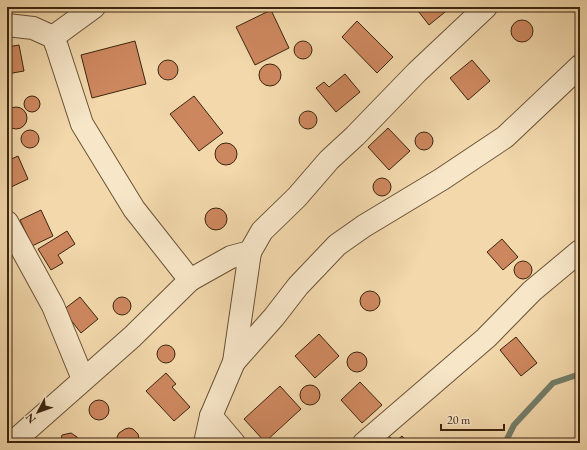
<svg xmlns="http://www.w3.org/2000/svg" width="587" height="450" font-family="'EB Garamond',serif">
<rect width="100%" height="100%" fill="#f2d8ab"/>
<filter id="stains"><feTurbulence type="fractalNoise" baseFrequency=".005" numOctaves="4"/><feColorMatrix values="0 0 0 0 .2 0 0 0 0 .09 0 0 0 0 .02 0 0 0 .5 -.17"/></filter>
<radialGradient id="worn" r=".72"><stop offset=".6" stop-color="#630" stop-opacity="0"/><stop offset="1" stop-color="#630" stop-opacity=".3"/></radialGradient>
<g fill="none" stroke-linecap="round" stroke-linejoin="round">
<polyline stroke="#757e6b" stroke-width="6" points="505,443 514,425 553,383 580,374"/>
</g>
<g fill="#cd875e" stroke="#3c2510">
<polygon points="415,7 449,7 450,8 429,25"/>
<polygon points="271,10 289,48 255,65 236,27"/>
<circle cx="522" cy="31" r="11"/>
<polygon points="357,21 393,57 377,73 342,37"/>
<circle cx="303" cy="50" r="9"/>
<polygon points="135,41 146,84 92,98 81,55"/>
<polygon points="19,45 24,71 7,74 7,47"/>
<circle cx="168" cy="70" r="10"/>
<polygon points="472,60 490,81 468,100 450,78"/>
<circle cx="270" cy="75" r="11"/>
<polygon points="345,74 360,92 336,112 316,88 324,82 329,87"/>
<circle cx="32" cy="104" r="8"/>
<polygon points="194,96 223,133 199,151 170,114"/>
<circle cx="16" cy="118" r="11"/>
<circle cx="308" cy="120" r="9"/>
<polygon points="388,128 410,151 389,170 368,147"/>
<circle cx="30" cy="139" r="9"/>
<circle cx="424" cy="141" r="9"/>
<circle cx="226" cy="154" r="11"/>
<polygon points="18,156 28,179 9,188 7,184 7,161"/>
<circle cx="382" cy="187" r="9"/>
<circle cx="216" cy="219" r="11"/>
<polygon points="41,210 53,236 32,246 20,220"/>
<polygon points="67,231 75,244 58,255 63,263 51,270 38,249"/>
<polygon points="502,239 518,257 503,270 487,252"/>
<circle cx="523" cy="270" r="9"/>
<circle cx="370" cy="301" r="10"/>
<polygon points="80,297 98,319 81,333 63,310"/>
<circle cx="122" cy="306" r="9"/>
<polygon points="319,334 339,356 315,378 295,356"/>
<polygon points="516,337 537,363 521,376 500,350"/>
<circle cx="166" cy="354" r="9"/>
<circle cx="357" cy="362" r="10"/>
<polygon points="166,373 176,384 172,387 190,407 174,421 146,391"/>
<polygon points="360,382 382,405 362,423 341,400"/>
<circle cx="310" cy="395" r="10"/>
<polygon points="280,386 301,409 265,442 244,419"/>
<circle cx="99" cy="410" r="10"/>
<polygon points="129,428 133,429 138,434 140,443 118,443 117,437 119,433 125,429"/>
<polygon points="71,433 77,437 79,443 60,443 62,435"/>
<polygon points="389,436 395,442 402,436 408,443 381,443"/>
<polygon points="431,440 437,440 441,443 427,443"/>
</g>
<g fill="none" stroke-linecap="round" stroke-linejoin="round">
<defs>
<g id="minor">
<polyline points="7,25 33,28 53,37 57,47 82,124 134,209 190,280"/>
<polyline points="53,37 94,7"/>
<polyline points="7,222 53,306 83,379"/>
<polyline points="234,362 274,317 298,286 337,245 364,226 442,179 505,137 580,66"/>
<polyline points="211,416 234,443"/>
<polyline points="12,443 132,337 190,280 231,257 250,252 262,231 297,197 329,160 355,136 417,72 486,7"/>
<polyline points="205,443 211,416 234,362 250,252"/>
<polyline points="364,443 486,338 532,291 580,251"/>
</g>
</defs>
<use href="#minor" stroke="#6a5237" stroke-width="24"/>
<use href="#minor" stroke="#f7e6c8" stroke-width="22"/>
</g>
<rect width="587" height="450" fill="none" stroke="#f2d8ab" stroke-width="24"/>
<rect x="8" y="8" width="571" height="434" fill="none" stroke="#3c2510" stroke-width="2"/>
<rect x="12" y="12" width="563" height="426" fill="none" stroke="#3c2510"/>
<g transform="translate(38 412) rotate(229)" stroke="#f7e6c8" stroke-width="3" paint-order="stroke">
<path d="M0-3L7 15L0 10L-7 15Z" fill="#3c2510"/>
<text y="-6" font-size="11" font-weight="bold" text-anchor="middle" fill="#3c2510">N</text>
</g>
<path d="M441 424v6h63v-6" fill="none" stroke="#3c2510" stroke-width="2"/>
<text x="447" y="424" font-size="12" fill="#3c2510" stroke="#f7e6c8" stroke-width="3" paint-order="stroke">20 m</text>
<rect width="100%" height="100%" filter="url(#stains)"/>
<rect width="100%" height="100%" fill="url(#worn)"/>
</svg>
